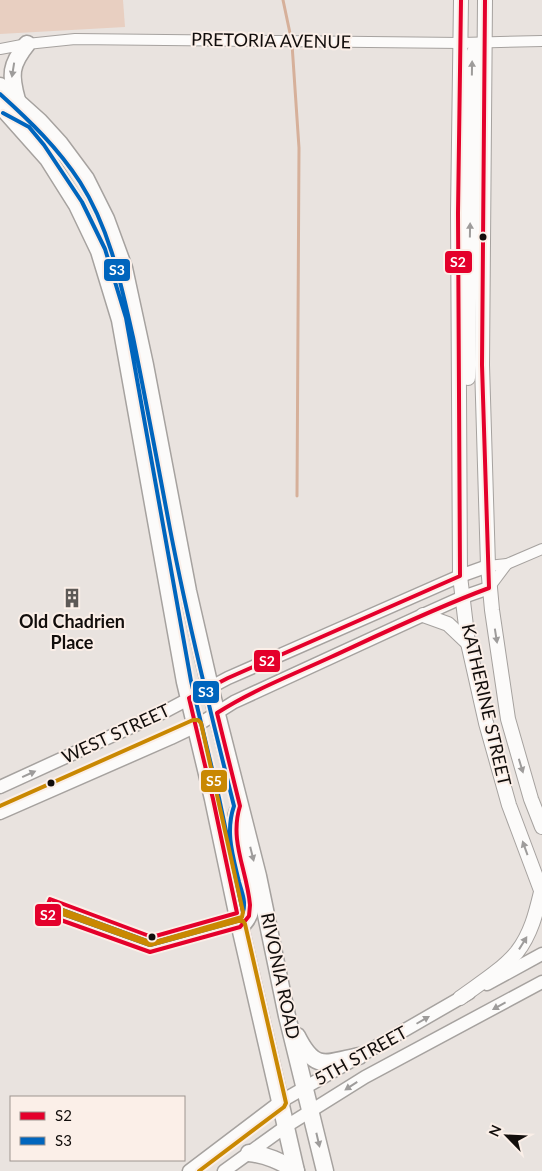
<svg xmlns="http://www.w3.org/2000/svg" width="542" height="1171" font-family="Lato,sans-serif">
<rect width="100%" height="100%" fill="#e9e3df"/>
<polygon fill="#e8cfc1" points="0,0 123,0 125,27 0,34"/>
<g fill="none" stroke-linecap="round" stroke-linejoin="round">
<g stroke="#d6b09a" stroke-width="3">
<polyline points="283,0 291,38"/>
<polyline points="292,44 299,148 297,496"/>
</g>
<defs>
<g id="minor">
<polyline points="0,49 27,44 75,39 461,43 542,41"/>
<polyline points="488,566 507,564 542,549"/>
<polyline points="489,588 507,564"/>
</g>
<g id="tertiary">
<polyline points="0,787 164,712 228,678 460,576 488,566"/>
<polyline points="0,813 171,738 196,726 234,702 423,615 463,597 489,588"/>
<polyline points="487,984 542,954"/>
<polyline points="189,1171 280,1102 469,993"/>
<polyline points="224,1171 285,1127 365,1077 542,982"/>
</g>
<g id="secondary">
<polyline points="461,0 458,213 460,576 468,643 486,723 509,805 542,893"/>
<polyline points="485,0 482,365 488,566 492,610 508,719 531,799 542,827"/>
<polyline points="468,378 472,57 474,52 486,42"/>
<polyline points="423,615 448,624 468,643"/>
<path d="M 460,998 C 479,984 502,970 517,952 C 531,934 536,913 541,892"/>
</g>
<g id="primary">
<polyline points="0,86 39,121 60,144 86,179 106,219 124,268 145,365 188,591 210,687 258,876 287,1016 325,1171"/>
<path d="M 17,100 C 10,75 10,65 27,44"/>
<polyline points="0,105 48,159 77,205 99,251 120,320 185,682 213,799 240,927 296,1171"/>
<path d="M 238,811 C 229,834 241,864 247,888 C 249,895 251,904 250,911 C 249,918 244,923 240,927"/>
<path d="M 297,1036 C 315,1072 326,1063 359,1056"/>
<path d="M 249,1153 C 267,1155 280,1161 296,1171"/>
</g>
</defs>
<use href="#minor" stroke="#a6a29f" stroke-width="12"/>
<use href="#tertiary" stroke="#a6a29f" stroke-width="15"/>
<use href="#secondary" stroke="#a6a29f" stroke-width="16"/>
<use href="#primary" stroke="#a6a29f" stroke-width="19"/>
<use href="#minor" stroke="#fcfbfa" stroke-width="10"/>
<use href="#tertiary" stroke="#fcfbfa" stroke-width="12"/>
<use href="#secondary" stroke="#fcfbfa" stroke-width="14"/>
<use href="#primary" stroke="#fcfbfa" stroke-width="16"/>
<defs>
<path id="bus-1" d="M 461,0 L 458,213 L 460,576 L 228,678 L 189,698 L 213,799 L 237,913 L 152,937 L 50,899 L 44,914 L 150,952 L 240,927 L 249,916 L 250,905 C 247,870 229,841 240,806 L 217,713 C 253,690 292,675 331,657 C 383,633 435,608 489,588 L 482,365 L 485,0"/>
<g id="bus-2">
<path d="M 0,94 C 30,121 58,148 80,182 C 110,229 121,284 133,337 C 146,401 158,465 170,529 C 188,622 211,714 234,806 C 225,832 233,856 239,882 C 242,892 246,902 243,912 L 219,798 L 191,681 L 126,318 L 105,249 L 82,202 L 44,145 L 29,127 L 3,113"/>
<polygon points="54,907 152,943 239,919 237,921 150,945 52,910"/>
</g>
<polyline id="bus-3" points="0,806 193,720 198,720 201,723 243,912 242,917 152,943 54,907 52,910 150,945 238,921 243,921 245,924 286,1103 284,1107 199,1171"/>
</defs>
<use href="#bus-1" stroke="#fbefe8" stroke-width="8"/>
<use href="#bus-2" stroke="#fbefe8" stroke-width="8"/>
<use href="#bus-3" stroke="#fbefe8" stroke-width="8"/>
<use href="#bus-1" stroke="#e4002b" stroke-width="4"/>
<use href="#bus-2" stroke="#0065bd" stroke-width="4"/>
<use href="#bus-3" stroke="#c98802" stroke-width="4"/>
</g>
<defs><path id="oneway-solid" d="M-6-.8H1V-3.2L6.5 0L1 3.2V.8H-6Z" transform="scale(1.25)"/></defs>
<g fill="#9e9c9b">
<use href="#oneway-solid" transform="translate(472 68) rotate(-89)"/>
<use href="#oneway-solid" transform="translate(13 70) rotate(99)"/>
<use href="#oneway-solid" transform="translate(470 230) rotate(-89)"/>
<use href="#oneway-solid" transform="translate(496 636) rotate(81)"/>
<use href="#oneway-solid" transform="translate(521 766) rotate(73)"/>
<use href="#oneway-solid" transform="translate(29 774) rotate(-24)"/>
<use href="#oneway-solid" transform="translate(525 848) rotate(-110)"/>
<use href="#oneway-solid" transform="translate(252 854) rotate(76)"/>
<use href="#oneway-solid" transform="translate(523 943) rotate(-58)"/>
<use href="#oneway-solid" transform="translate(499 1006) rotate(151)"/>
<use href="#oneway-solid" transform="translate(423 1020) rotate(-30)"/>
<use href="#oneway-solid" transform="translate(351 1086) rotate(147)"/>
<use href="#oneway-solid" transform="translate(318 1140) rotate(77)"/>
</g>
<defs>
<symbol id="building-bare" viewBox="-9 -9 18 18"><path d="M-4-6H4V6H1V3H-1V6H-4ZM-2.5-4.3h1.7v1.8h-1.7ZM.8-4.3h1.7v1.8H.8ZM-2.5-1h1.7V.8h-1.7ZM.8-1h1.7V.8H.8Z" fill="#5d5956" stroke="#fbefe8" stroke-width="2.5" paint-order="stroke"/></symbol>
</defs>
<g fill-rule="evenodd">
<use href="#building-bare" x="58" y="584" width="28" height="28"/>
</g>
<g fill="#120e0c" stroke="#fbefe8" stroke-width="2">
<circle cx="483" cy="237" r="4.5"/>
<circle cx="51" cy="783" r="4.5"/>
<circle cx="152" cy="937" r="4.5"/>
</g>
<g text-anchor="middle" stroke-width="4" stroke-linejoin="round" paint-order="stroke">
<g font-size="18" fill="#120e0c" stroke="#fbefe8">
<text transform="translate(271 41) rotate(1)" y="6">PRETORIA AVENUE</text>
<text transform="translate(486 705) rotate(77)" y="6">KATHERINE STREET</text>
<text transform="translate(116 734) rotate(-25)" y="6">WEST STREET</text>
<text transform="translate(280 976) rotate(78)" y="6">RIVONIA ROAD</text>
<text transform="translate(361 1056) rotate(-29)" y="6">5TH STREET</text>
</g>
<g font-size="18" font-weight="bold" fill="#120e0c" stroke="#fbefe8">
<text x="72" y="628">Old Chadrien<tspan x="72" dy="21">Place</tspan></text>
</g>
</g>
<g stroke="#fbefe8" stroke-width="2">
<rect x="444" y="250" width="29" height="24" rx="5" fill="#e4002b"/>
<rect x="103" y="258" width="28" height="24" rx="5" fill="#0065bd"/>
<rect x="253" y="649" width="28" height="24" rx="5" fill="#e4002b"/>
<rect x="192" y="680" width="28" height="24" rx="5" fill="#0065bd"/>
<rect x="200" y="769" width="28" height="24" rx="5" fill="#c98802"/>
<rect x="34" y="903" width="28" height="24" rx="5" fill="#e4002b"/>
</g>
<g font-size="14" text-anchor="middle" font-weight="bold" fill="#fff">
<text x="458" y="267">S2</text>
<text x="117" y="275">S3</text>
<text x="267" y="666">S2</text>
<text x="206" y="697">S3</text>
<text x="214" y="786">S5</text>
<text x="48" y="920">S2</text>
</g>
<rect x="10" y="1096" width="175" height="65" fill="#fbefe8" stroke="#9e9590"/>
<rect x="20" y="1112" width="25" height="8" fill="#e4002b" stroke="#9e9590"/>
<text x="55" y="1121" font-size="15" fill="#120e0c">S2</text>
<rect x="20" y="1137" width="25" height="8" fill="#0065bd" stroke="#9e9590"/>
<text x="55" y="1146" font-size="15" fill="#120e0c">S3</text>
<g transform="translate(507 1136) rotate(294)" stroke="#fbefe8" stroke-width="4" paint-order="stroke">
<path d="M0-4L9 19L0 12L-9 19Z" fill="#120e0c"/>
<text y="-8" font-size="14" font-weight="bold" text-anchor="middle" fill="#120e0c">N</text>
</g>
</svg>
